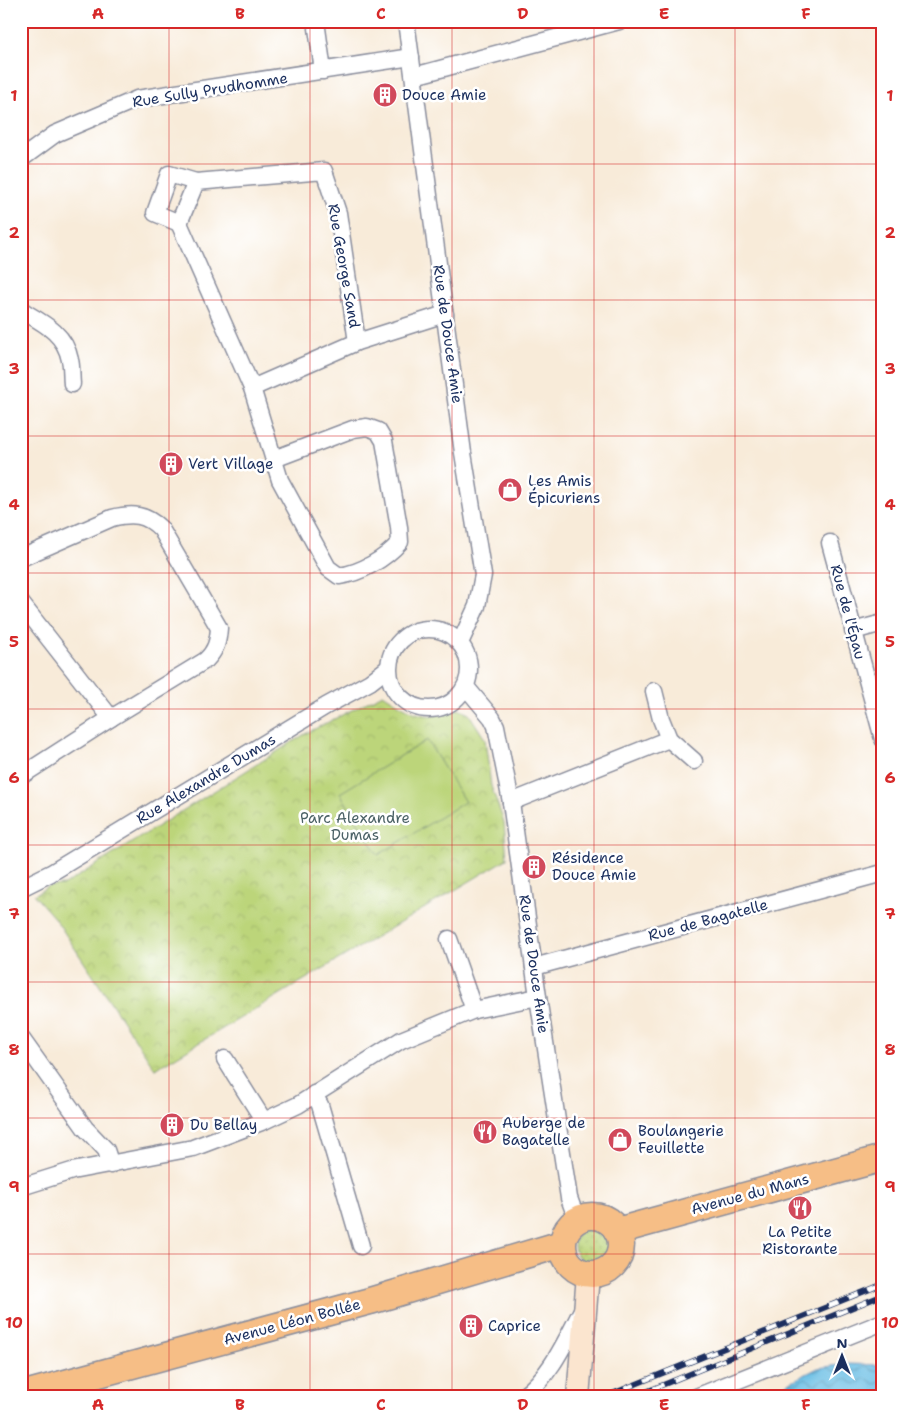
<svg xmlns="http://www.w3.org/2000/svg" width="904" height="1418" font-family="'Shantell Sans',sans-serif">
<defs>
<pattern id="grass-dots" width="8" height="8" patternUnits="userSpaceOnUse" patternTransform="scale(1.25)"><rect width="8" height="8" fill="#bcd57a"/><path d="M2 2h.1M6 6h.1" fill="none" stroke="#a1b76c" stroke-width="1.8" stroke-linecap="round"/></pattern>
<pattern id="park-crowns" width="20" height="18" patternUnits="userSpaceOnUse" patternTransform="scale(1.25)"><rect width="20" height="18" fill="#bcd57a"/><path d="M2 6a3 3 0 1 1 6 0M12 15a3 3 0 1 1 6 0" fill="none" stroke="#a1b76c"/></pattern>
<pattern id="water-waves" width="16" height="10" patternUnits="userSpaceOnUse" patternTransform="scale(1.25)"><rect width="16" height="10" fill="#68bde4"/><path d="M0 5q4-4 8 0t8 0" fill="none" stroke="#559abc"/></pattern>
</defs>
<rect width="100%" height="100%" fill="#fff"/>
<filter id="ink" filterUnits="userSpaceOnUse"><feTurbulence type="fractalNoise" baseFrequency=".02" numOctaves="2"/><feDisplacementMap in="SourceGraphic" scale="10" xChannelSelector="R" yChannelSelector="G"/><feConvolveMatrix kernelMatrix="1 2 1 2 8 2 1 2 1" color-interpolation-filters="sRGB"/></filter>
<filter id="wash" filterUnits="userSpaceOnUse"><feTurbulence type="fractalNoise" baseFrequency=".0096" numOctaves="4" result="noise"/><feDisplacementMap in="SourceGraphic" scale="20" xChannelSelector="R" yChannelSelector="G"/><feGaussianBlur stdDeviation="1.12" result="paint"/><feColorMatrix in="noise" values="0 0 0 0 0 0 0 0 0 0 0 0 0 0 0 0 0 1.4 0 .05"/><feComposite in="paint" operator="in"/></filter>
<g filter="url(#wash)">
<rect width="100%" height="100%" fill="#f8ebd9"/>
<circle fill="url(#grass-dots)" stroke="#6c826c" cx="592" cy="1245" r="18"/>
<path fill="url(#park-crowns)" stroke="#6c826c" d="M 383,694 C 394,701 412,714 425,715 C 436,717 448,712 459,709 L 469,714 L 485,739 L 491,786 L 504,822 L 507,859 L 155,1069 L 56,920 L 34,895 L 49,886 L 64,885 L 305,734 Z"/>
<polygon fill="#bcd57a" stroke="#6c826c" points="427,740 465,802 378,855 340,793"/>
<polygon fill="url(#water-waves)" stroke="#4276a1" points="847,1364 883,1365 883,1397 761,1397 818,1368"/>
</g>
<g filter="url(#ink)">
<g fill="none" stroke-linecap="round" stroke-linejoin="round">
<defs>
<g id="street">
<polyline points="316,21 323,71"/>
<polyline points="406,21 463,453 483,575 477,606 460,643"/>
<polyline points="414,76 619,21"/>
<polyline points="21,159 55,134 137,99 411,57"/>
<polyline points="179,223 155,213 169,174 196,182"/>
<path d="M 21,310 C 43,323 65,333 70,360 C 72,367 71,376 72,384"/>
<polyline points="357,342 338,213 324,171 196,182 179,223 252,388 357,342 445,314"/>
<path d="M 252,388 L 280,480 L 328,568 L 339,576 C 361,573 385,559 400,542 L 399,527 L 384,441 L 378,431 L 367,427 L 353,429 L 274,459"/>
<polyline points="830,543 883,739"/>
<path d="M 21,558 L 112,518 C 133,513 146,514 161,529 L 219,628 C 218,642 216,650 206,660 L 111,718 L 21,776"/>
<polyline points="21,603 111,718"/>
<circle cx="429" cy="669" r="40"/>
<polyline points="853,631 883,623"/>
<polyline points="466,687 492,718 496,726 511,802 538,997 569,1198 577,1220"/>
<polyline points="654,691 661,719 669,739 694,761"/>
<polyline points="511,802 669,739"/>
<polyline points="21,888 51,873 326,706 370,682 388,668"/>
<polyline points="449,939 474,1010"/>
<polyline points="534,967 883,873"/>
<polyline points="21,1038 85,1128 106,1150 111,1165"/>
<polyline points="225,1059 264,1121"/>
<polyline points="314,1094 320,1105 361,1246"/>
<polyline points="21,1187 72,1171 193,1148 264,1121 298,1105 401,1040 474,1010 538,997"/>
<path d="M 522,1397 C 551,1376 566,1340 582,1310"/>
<polyline points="696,1397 883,1322"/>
</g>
<polyline id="secondary" points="578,1397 588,1275"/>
<g id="primary">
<circle cx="592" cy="1245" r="29"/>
<polyline points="617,1231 883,1158"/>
<polyline points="21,1395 370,1301 562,1244"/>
</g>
</defs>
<use href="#street" stroke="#8a8d9c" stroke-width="19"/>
<use href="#secondary" stroke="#8a8d9c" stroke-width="25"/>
<use href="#primary" stroke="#8a8d9c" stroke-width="29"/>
<use href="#street" stroke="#fff" stroke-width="16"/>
<use href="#secondary" stroke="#fbe5cf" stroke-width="22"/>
<use href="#primary" stroke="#f6be86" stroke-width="26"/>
<defs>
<g id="rail">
<polyline points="604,1397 883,1284"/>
<polyline points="633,1397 883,1295"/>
</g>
</defs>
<use href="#rail" stroke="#1b2f5e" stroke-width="5.5"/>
<use href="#rail" stroke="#fff" stroke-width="4" stroke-dasharray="11" stroke-linecap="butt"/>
</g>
</g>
<path fill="none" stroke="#d62828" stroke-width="1" stroke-opacity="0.55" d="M 169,21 L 169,1397M 310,21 L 310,1397M 452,21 L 452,1397M 594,21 L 594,1397M 735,21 L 735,1397M 21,164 L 883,164M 21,300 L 883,300M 21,436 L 883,436M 21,573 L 883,573M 21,709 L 883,709M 21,845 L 883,845M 21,982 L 883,982M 21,1118 L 883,1118M 21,1254 L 883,1254"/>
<defs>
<symbol id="building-disc" viewBox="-11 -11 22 22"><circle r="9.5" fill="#d1495b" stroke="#fff"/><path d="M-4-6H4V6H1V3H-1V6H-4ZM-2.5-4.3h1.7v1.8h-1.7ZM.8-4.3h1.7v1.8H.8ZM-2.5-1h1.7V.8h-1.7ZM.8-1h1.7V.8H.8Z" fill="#fff"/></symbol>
<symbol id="shop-disc" viewBox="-11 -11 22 22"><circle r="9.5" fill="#d1495b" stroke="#fff"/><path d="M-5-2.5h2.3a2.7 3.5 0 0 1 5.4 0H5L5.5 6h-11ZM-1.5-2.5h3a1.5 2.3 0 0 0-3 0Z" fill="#fff"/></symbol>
<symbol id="restaurant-disc" viewBox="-11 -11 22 22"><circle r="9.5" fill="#d1495b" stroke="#fff"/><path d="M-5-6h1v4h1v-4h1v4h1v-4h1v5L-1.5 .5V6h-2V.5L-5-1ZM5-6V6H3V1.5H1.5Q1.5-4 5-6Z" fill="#fff"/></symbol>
</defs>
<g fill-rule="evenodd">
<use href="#building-disc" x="371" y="81" width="28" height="28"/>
<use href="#building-disc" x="157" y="450" width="28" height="28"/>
<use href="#shop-disc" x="496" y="476" width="28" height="28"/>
<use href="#building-disc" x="520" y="853" width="28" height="28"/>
<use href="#building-disc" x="158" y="1111" width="28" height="28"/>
<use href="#restaurant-disc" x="471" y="1118" width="28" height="28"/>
<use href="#shop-disc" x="606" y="1126" width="28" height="28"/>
<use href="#restaurant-disc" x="786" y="1194" width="28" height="28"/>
<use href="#building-disc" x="457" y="1312" width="28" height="28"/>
</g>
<g text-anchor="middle" stroke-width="5" stroke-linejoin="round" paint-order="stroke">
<g font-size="15" fill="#1b2f5e" stroke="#fff">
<text transform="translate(210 90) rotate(-9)" y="5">Rue Sully Prudhomme</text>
<text transform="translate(344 266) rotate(80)" y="5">Rue George Sand</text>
<text transform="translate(448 334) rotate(82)" y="5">Rue de Douce Amie</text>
<text transform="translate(848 612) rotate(75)" y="5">Rue de l'Épau</text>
<text transform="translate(206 779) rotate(-31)" y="5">Rue Alexandre Dumas</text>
<text transform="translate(708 920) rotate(-15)" y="5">Rue de Bagatelle</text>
<text transform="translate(534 964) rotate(82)" y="5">Rue de Douce Amie</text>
<text transform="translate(750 1194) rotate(-15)" y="5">Avenue du Mans</text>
<text transform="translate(292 1322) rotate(-15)" y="5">Avenue Léon Bollée</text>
</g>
<g font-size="15" fill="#1b2f5e" stroke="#fff" text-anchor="start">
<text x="402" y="100">Douce Amie</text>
<text x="188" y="469">Vert Village</text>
<text x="528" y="486">Les Amis<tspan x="528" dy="17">Épicuriens</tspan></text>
<text x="552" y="863">Résidence<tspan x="552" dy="17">Douce Amie</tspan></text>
<text x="502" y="1128">Auberge de<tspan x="502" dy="17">Bagatelle</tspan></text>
<text x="190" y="1130">Du Bellay</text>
<text x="638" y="1136">Boulangerie<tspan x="638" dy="17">Feuillette</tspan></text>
<text x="800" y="1237" text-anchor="middle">La Petite<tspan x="800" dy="17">Ristorante</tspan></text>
<text x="488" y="1331">Caprice</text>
</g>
<g font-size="15" fill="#4b6166" stroke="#fff">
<text x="355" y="823">Parc Alexandre<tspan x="355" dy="17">Dumas</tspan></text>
</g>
</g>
<rect width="904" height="1418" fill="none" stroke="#fff" stroke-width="55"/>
<g transform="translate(842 1356)" stroke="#ffffff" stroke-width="4" paint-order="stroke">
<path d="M0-4L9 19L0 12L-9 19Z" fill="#1b2f5e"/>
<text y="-8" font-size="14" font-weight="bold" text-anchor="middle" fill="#1b2f5e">N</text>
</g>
<rect x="28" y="28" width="848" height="1362" fill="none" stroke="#d62828" stroke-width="2"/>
<g font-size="16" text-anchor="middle" font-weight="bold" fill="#d62828">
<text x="98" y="19">A</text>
<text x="240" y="19">B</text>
<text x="381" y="19">C</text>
<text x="523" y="19">D</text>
<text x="664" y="19">E</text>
<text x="806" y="19">F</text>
<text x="14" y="101">1</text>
<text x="890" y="101">1</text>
<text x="14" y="238">2</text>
<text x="890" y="238">2</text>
<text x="14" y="374">3</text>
<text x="890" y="374">3</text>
<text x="14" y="510">4</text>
<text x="890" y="510">4</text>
<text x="14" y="647">5</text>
<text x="890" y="647">5</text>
<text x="14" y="783">6</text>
<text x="890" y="783">6</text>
<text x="14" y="919">7</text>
<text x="890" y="919">7</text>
<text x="14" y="1055">8</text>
<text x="890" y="1055">8</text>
<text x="14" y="1192">9</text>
<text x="890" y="1192">9</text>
<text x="14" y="1328">10</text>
<text x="890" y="1328">10</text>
<text x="98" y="1410">A</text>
<text x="240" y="1410">B</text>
<text x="381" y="1410">C</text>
<text x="523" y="1410">D</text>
<text x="664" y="1410">E</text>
<text x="806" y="1410">F</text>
</g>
</svg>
